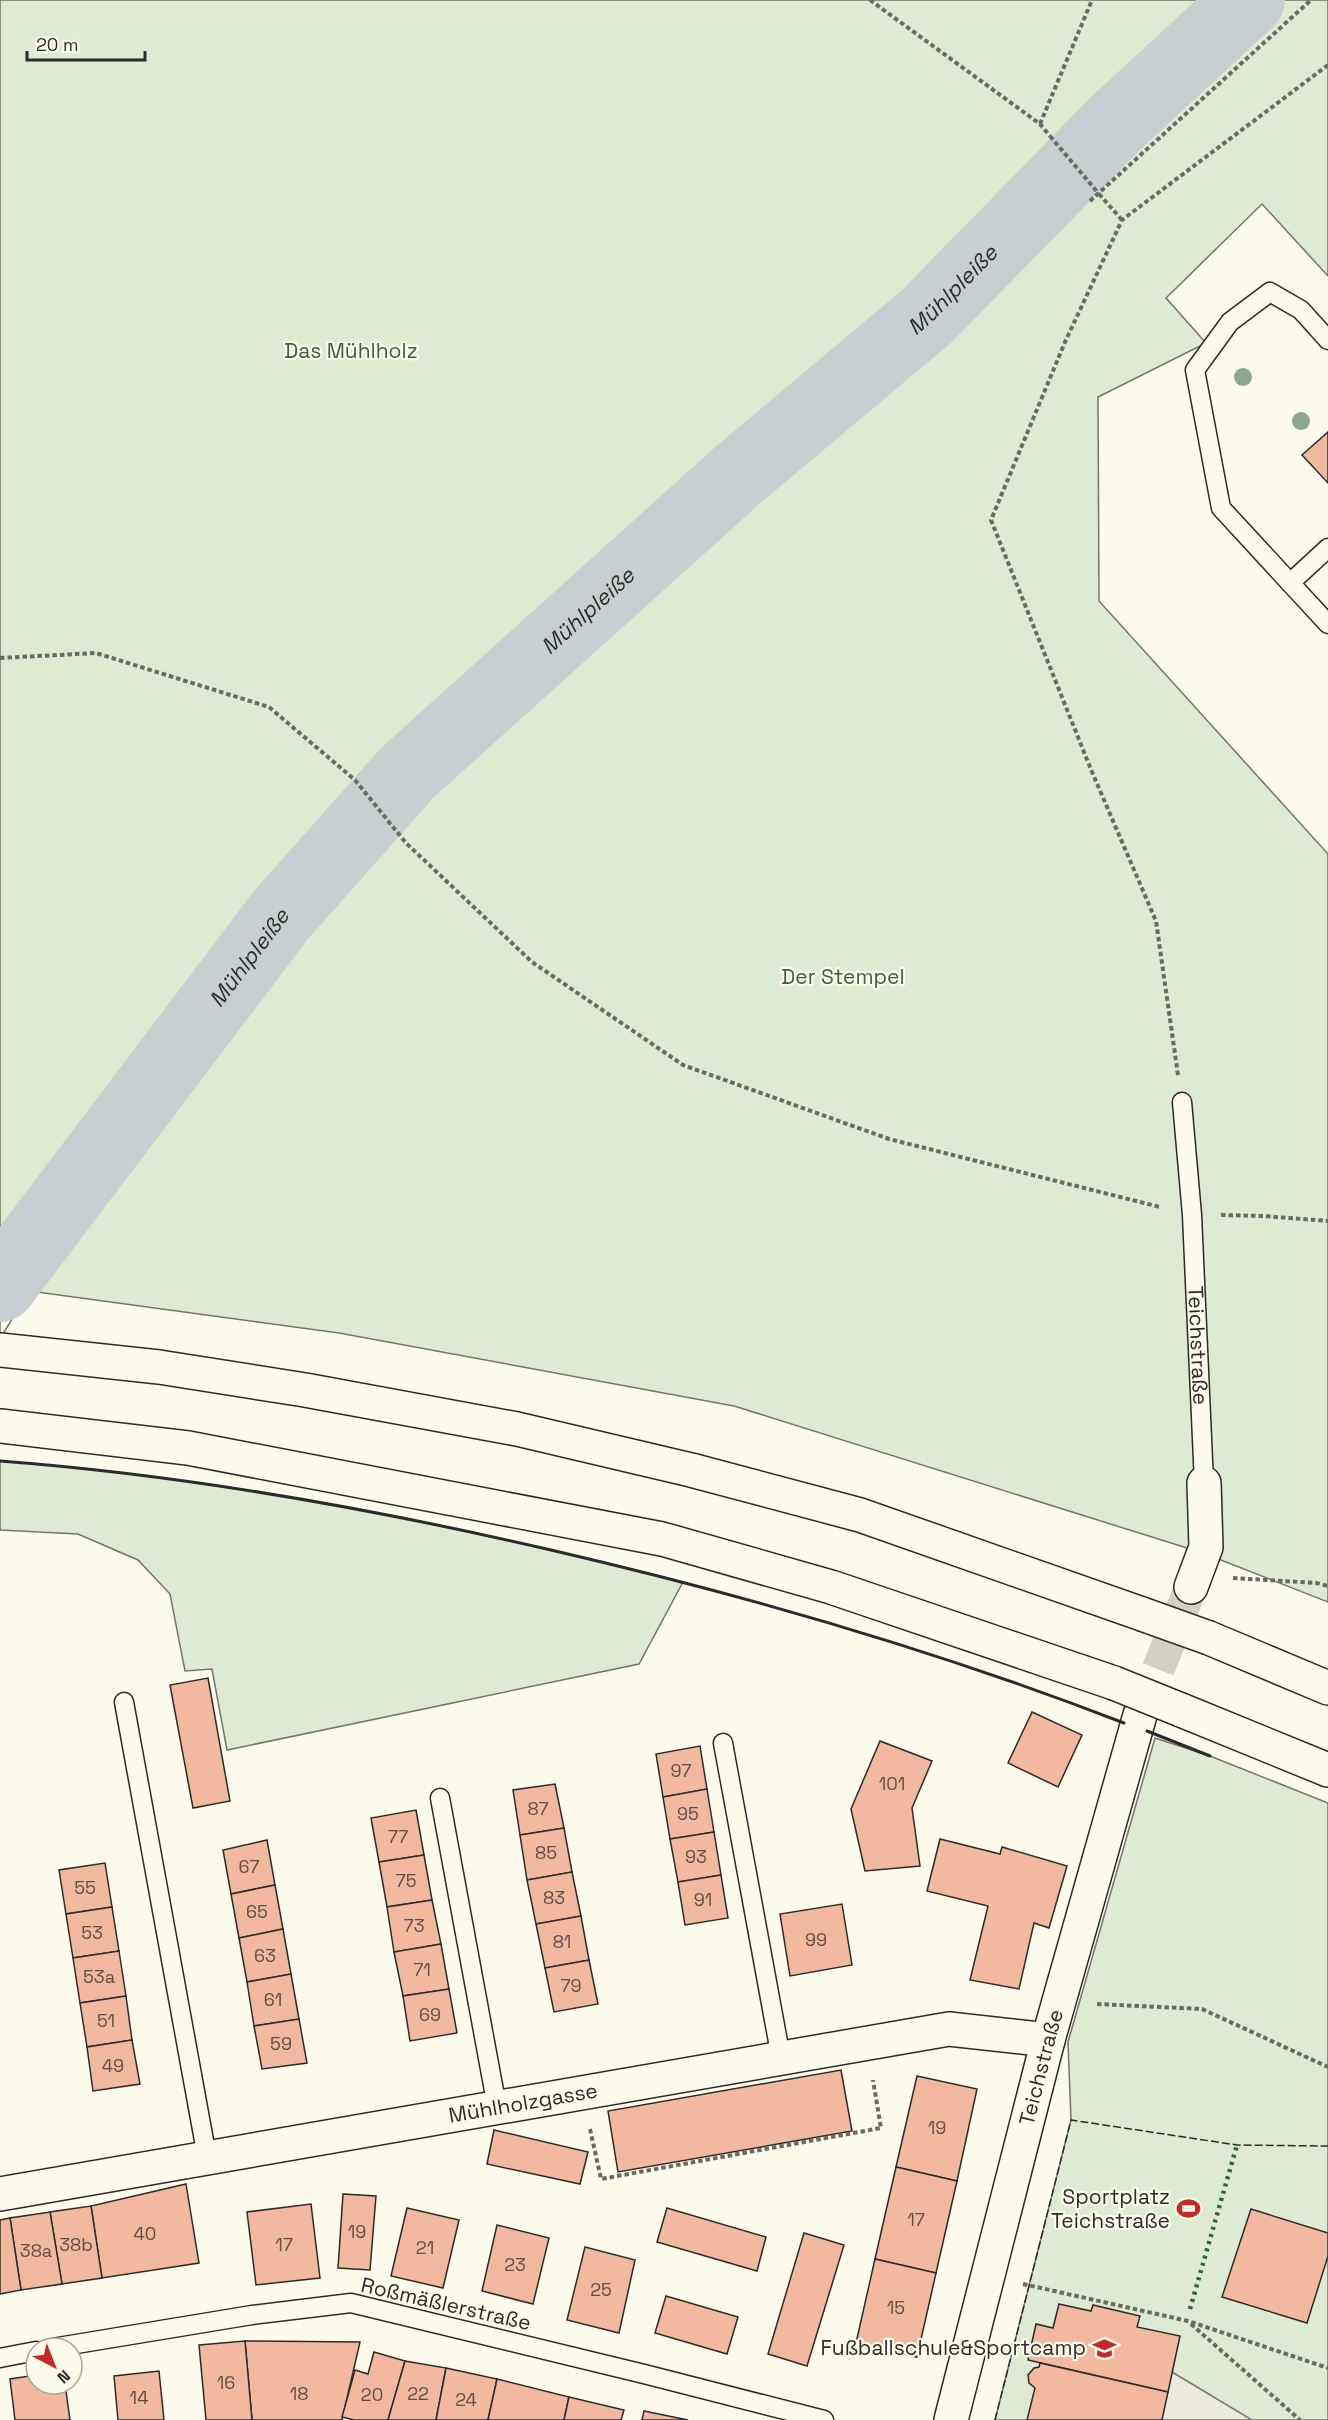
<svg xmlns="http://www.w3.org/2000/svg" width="1328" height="2420" font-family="'Space Grotesk',sans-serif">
<rect width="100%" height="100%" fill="#fdfbea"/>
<g fill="#deebd1" stroke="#74746e" stroke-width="1.5">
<polygon points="0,0 1328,0 1328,276 1262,204 1166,298 1206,343 1098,397 1099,601 1328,854 1328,1602 1203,1553 734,1406 339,1333 0,1287"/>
<path d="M 0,1461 C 231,1478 459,1526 683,1582 L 639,1664 L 227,1750 L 212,1669 L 185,1671 L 170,1594 L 138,1560 L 78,1534 L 0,1530 Z"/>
<polygon points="1155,1738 1210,1756 1328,1803 1328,2420 995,2420 1071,2120 1068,2042"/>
</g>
<polygon fill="#eceadb" stroke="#74746e" stroke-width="1.5" points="1172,2372 1252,2420 1161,2420"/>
<polygon fill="#c7d0d0" stroke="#74746e" stroke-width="1.5" points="77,1212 31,1280 0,1336 0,1256"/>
<polygon fill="#fdfbea" stroke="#74746e" stroke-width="1.5" points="0,1293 26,1296 0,1339"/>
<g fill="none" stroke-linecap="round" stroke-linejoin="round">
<path stroke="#c7d0d0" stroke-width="72" id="s1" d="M 0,1286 L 281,915 L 407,773 L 739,474 L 926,317 L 1114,125 L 1249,0"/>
</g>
<g fill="#f2b8a0" stroke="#2b2b2b" stroke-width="1.5">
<polygon points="1328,432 1328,483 1302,455"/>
<polygon points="208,1678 230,1801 193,1808 170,1685"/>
<polygon points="1032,1712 1082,1735 1058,1787 1008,1763"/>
<polygon points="880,1741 932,1761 912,1808 920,1866 865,1871 851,1809"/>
<polygon points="700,1746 707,1789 663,1797 656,1754"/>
<polygon points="555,1784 564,1828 520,1835 513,1790"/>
<polygon points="707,1789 714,1832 670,1839 663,1797"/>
<polygon points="416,1810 424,1855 379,1862 371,1818"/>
<polygon points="564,1828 572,1872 527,1880 520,1835"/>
<polygon points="714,1832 721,1875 678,1882 670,1839"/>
<polygon points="940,1839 1000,1854 1002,1847 1067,1866 1049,1928 1034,1923 1019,1989 970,1980 988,1906 927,1891"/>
<polygon points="267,1840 275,1885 231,1894 223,1850"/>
<polygon points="424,1855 432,1900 387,1907 379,1862"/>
<polygon points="105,1863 112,1907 66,1914 59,1870"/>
<polygon points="572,1872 581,1916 536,1924 527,1880"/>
<polygon points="721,1875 728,1918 685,1925 678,1882"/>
<polygon points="275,1885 283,1929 239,1938 231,1894"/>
<polygon points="432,1900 441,1944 394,1952 387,1907"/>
<polygon points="842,1904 852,1965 790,1976 780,1914"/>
<polygon points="112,1907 119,1951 73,1958 66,1914"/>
<polygon points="581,1916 589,1960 545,1968 536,1924"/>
<polygon points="283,1929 291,1974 247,1982 239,1938"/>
<polygon points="441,1944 449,1989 403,1996 394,1952"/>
<polygon points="119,1951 126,1996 80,2003 73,1958"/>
<polygon points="589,1960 598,2004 554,2012 545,1968"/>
<polygon points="291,1974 299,2019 254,2026 247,1982"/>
<polygon points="449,1989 457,2033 410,2041 403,1996"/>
<polygon points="126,1996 132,2040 87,2047 80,2003"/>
<polygon points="299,2019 307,2063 262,2069 254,2026"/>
<polygon points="132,2040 140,2084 93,2091 87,2047"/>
<polygon points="841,2070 852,2131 618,2172 608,2111"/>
<polygon points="917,2076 977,2089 957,2181 896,2167"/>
<polygon points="494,2130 588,2152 580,2184 487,2164"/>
<polygon points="896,2167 957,2181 936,2273 875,2259"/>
<polygon points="186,2184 199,2263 102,2278 91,2206"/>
<polygon points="343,2194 376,2196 370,2270 338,2268"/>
<polygon points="311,2204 320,2278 256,2285 247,2212"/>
<polygon points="91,2206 102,2278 62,2284 50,2212"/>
<polygon points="407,2208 459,2220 443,2288 391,2276"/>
<polygon points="667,2208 766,2237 757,2271 657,2242"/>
<polygon points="1251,2209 1328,2233 1328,2256 1307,2323 1222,2297"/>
<polygon points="50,2212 62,2284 21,2290 10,2218"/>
<polygon points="10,2218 21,2290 0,2294 0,2220"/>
<polygon points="497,2225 549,2238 533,2304 482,2291"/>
<polygon points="804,2233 844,2245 807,2366 768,2354"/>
<polygon points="585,2247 635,2260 619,2333 567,2320"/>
<polygon points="875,2259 936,2273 917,2357 856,2343"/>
<polygon points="666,2296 738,2317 727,2354 655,2333"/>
<polygon points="1059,2304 1091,2311 1093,2305 1140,2316 1137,2327 1180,2336 1168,2392 1028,2360 1036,2324 1053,2328"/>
<polygon points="245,2341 360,2342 342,2420 252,2420"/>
<polygon points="245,2341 252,2420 206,2420 199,2345"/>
<polygon points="374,2352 405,2361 388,2420 354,2420 342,2417 355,2370 368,2374"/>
<polygon points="405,2361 446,2368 436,2420 388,2420"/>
<polygon points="1040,2363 1168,2392 1162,2420 1027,2420 1035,2388 1029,2383 1028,2375 1034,2368 1039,2367"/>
<polygon points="446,2368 497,2379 488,2420 436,2420"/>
<polygon points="159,2371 164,2420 118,2420 114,2376"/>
<polygon points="36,2375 36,2384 65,2384 70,2420 15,2420 10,2379"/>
<polygon points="497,2379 569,2397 564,2420 488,2420"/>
<polygon points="569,2397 624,2410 621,2420 564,2420"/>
<polygon points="644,2411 688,2420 642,2420"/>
</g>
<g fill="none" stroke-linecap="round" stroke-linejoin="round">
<polyline stroke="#d3d1c4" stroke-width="33" stroke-dasharray="33 16" stroke-linecap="butt" points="1140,1715 1191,1587"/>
<defs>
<g id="lane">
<polyline points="1328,340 1301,310 1270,292 1230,322 1195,370 1221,508 1328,624"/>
<polyline points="1290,583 1328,548"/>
<path id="s2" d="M 1182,1102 L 1192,1215 L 1204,1483"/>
<polyline points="124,1702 207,2157"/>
<polyline points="723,1743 781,2058"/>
<polyline points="440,1798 497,2107"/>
<polyline points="52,2348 252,2315 351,2303 644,2374 824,2420"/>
<polyline points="0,2358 36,2351"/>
</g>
<g id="street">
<polyline points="1191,1587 1206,1547 1204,1483"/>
<path id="s3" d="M 0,2194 L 949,2029 L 1048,2040"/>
<path id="s4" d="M 951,2420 L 1048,2040 L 1140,1715"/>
</g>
<g id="highway">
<polyline points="0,1350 159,1367 305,1390 517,1429 691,1470 860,1515 1142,1614"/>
<polyline points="0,1426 188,1448 662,1539 831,1587 1114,1683"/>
<polyline points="1209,1638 1328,1688"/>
<polyline points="1181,1710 1328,1770"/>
</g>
</defs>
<use href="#lane" stroke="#2b2b2b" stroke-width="21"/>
<use href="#street" stroke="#2b2b2b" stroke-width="36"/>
<use href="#highway" stroke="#2b2b2b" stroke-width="36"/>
<g stroke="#6a6964" stroke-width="4" stroke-dasharray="4.5 3" stroke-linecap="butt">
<polyline points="870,0 1040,124 1050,136"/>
<polyline points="1040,124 1092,0"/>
<polyline points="1099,194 1122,220"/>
<polyline points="1090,201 1311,0"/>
<polyline points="0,658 96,653 269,707 355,780 406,843 532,962 683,1065 889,1139 1160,1207"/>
<polyline points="1178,1075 1156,921 1092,772 991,520 1065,342 1122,220 1328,65"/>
<polyline points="1221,1215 1263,1216 1328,1221"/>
<polyline points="1233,1578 1316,1583 1328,1586"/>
<polyline points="1097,2004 1202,2009 1328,2067"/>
<polyline points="590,2129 601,2179 881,2128 873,2080"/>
<polyline points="1023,2284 1188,2321 1328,2368"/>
<polyline points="1191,2324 1300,2420"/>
</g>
<use href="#lane" stroke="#fdfbea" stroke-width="18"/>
<use href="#street" stroke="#fdfbea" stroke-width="33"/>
<use href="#highway" stroke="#fdfbea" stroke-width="33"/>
<defs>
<g id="highway-bridge">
<polyline points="1142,1614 1209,1638"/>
<polyline points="1114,1683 1181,1710"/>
</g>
</defs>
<use href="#highway-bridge" stroke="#2b2b2b" stroke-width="36" stroke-linecap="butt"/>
<polyline stroke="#6a6964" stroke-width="4" stroke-dasharray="4.5 3" stroke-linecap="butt" points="1050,136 1099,194"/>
<use href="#highway-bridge" stroke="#fdfbea" stroke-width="33"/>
<polyline stroke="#34623c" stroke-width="4.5" stroke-dasharray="3 4.5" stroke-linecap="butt" points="1190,2309 1237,2145"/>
<polyline stroke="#2b2b2b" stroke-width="1.5" stroke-dasharray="8 3" stroke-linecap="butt" points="995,2420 1071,2120 1237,2145 1328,2146"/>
<g stroke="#2b2b2b" stroke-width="3">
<path d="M 0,1461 C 185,1475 370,1508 551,1550 C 745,1595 938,1651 1124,1723"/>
<polyline points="1147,1731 1210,1756"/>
</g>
</g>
<g fill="#8ea78a">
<circle cx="1243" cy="377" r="9"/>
<circle cx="1301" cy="421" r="9"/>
</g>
<defs>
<symbol id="stadium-bare" viewBox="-9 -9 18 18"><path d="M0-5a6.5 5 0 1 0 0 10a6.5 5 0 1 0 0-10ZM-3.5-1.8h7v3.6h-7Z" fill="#c62828" stroke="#fdfbea" stroke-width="2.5" paint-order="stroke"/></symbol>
<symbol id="school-bare" viewBox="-9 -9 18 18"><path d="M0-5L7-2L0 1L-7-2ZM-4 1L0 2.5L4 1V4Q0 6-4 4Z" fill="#c62828" stroke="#fdfbea" stroke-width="2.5" paint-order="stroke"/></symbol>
</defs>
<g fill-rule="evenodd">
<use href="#stadium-bare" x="1172" y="2192" width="33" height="33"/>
<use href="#school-bare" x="1088" y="2332" width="33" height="33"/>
</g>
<g text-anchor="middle" stroke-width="4.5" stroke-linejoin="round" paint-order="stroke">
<g font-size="18" fill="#5d4e48">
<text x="681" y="1777">97</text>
<text x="892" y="1790">101</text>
<text x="538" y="1815">87</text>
<text x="688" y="1820">95</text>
<text x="398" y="1843">77</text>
<text x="546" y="1859">85</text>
<text x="696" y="1863">93</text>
<text x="249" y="1873">67</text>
<text x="406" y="1887">75</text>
<text x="85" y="1894">55</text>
<text x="554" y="1904">83</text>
<text x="703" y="1906">91</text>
<text x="257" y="1918">65</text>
<text x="414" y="1932">73</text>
<text x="92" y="1939">53</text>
<text x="816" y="1946">99</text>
<text x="562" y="1948">81</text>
<text x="265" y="1962">63</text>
<text x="422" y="1976">71</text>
<text x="99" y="1983">53a</text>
<text x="571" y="1992">79</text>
<text x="273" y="2006">61</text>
<text x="430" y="2021">69</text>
<text x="106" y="2027">51</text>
<text x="281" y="2050">59</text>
<text x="113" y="2072">49</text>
<text x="937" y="2134">19</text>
<text x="916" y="2226">17</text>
<text x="357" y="2238">19</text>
<text x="145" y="2240">40</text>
<text x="76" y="2251">38b</text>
<text x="284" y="2251">17</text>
<text x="425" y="2254">21</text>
<text x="36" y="2257">38a</text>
<text x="515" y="2271">23</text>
<text x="601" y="2296">25</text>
<text x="896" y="2314">15</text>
<text x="226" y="2389">16</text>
<text x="299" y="2400">18</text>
<text x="418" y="2400">22</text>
<text x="372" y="2401">20</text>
<text x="139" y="2404">14</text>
<text x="466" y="2406">24</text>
</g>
<g font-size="21" fill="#34623c" stroke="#fdfbea">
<text x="351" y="358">Das Mühlholz</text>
<text x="843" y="984">Der Stempel</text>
</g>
<g font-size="21" fill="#2b2b2b" stroke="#fdfbea">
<text dy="7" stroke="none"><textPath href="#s2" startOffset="244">Teichstraße</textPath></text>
<text dy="7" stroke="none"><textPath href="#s4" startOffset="364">Teichstraße</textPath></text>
<text dy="7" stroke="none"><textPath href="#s3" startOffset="531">Mühlholzgasse</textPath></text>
<text transform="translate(446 2304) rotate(13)" y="7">Roßmäßlerstraße</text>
</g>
<g font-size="21" fill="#2b2b2b" stroke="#fdfbea" text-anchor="end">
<text x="1170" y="2204">Sportplatz<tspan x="1170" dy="24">Teichstraße</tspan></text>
<text x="1086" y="2355">Fußballschule&amp;Sportcamp</text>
</g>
<g font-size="22" font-style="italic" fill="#2b2b2b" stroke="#fdfbea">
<text dy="8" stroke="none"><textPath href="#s1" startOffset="1384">Mühlpleiße</textPath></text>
<text dy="8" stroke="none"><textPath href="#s1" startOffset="898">Mühlpleiße</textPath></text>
<text dy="8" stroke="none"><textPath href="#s1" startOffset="412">Mühlpleiße</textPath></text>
</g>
</g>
<g transform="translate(54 2366) rotate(138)"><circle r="28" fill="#fdfbea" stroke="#a9a89e" stroke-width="1.5"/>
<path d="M0-4.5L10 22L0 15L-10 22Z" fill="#c62828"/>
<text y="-9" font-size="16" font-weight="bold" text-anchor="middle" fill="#2b2b2b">N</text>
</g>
<path d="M27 51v9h118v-9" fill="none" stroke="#2b2b2b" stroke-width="3"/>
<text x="36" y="51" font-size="18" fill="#2b2b2b" stroke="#fdfbea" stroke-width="4.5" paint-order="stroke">20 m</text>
</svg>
